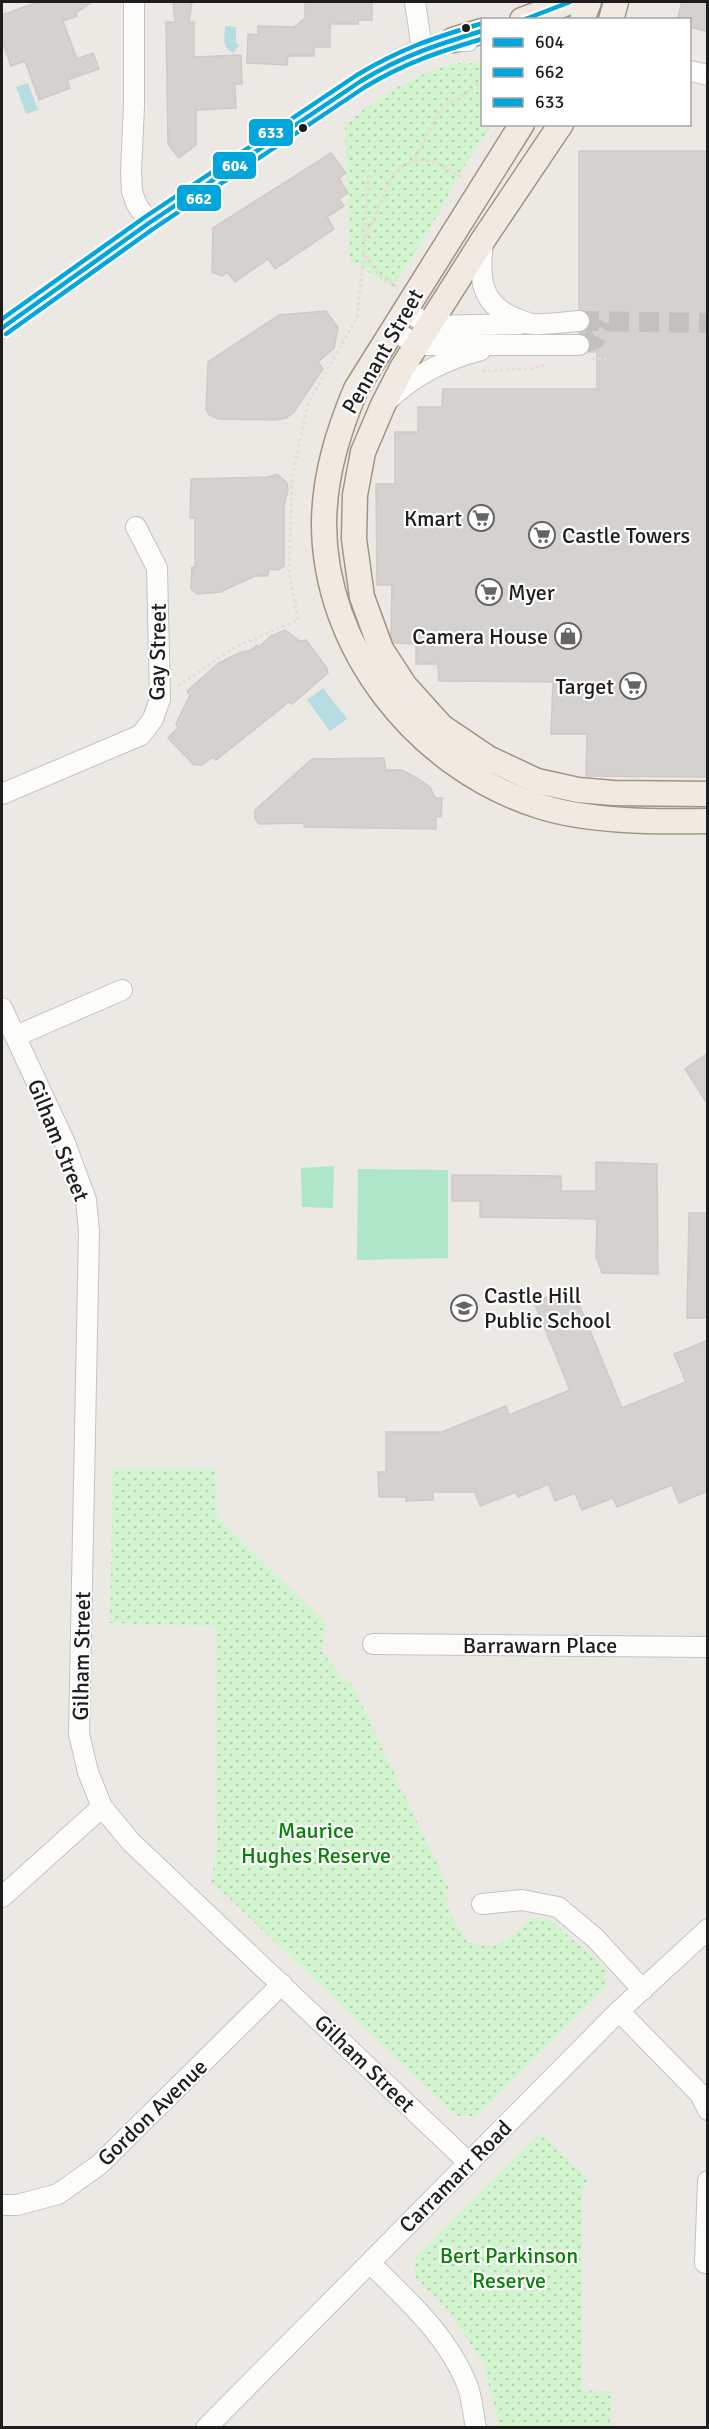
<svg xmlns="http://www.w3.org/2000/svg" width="709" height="2429" font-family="Signika,sans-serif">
<defs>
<pattern id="park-dots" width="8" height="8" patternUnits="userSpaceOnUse" patternTransform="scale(1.5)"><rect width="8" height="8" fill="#d2f4ce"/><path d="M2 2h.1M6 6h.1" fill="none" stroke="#b4d1b0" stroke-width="1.8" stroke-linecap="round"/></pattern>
</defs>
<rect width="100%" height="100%" fill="#ece9e5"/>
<g fill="url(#park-dots)">
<path d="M 459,63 L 482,63 L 482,124 L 491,125 L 458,176 L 439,213 L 393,287 L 350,261 L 345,124 C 381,96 414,73 459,63 Z"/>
<polygon points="113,1468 215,1469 217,1517 326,1623 321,1650 342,1678 352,1684 448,1887 446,1903 456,1925 469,1943 493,1946 514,1935 530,1919 546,1917 605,1967 605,1987 477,2116 457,2116 211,1881 217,1849 215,1626 110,1623"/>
<polygon points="540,2133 589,2181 582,2191 582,2390 611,2392 610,2427 500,2427 483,2363 449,2311 415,2277 415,2257"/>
</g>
<g fill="#ade6c8">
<polygon points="334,1166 333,1208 302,1207 301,1168"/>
<polygon points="358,1169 448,1170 448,1258 357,1260"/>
</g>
<g fill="#b6dde2">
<path d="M 225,26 L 236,27 L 236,43 L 239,45 L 233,53 C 221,46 225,39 225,26 Z"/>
<polygon points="28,83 38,110 26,114 16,87"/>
<polygon points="323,688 347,719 330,731 307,700"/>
</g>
<g fill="#d4d1ce" stroke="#cfcac6" stroke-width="1.5">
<polygon points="38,2 92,2 76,13 77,16 63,21 77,59 93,53 99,69 67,80 70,88 39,100 25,61 11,66 2,40 2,15"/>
<polygon points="173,2 192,2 189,22 194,22 194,57 241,55 242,84 235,84 236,108 196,110 196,145 179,158 168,144 166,22 175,22"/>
<polygon points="305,2 372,2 372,20 358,20 358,24 330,24 330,47 314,47 314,56 288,56 287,65 247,63 248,34 258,35 258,26 294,27 305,18"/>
<polygon points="682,2 708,2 708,32 690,27 690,20 677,20"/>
<polygon points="579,151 708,151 708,777 586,776 587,734 551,734 553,682 439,681 438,664 416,664 416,644 394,643 391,636 392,585 377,585 376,484 395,484 395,432 418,432 418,407 442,407 443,389 597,389 597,352 589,352 590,340 579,333 586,330 591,321 588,314 579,309"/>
<polygon points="331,153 346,173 339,178 348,193 339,199 344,206 327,217 334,229 275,269 268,259 235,282 227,272 222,276 212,272 213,228"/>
<polygon points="326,311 338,328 334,348 318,362 323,369 294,412 286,418 276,420 219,419 209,415 206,409 208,362 279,315"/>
<polygon points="277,474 287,483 288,490 284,505 284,566 279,570 269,569 268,576 255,576 220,592 197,594 191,589 192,567 195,567 195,518 190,518 191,479 268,477"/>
<polygon points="285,630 300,641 306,640 327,668 328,673 292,704 289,702 216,760 213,757 202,765 194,765 168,738 178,728 176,724 190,695 187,691 219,663 239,653 251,650 257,645 259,647 271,636"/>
<polygon points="384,758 386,770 402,770 417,778 430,787 435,798 442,798 441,817 436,816 436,829 304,827 304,823 259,824 255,819 255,810 312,759"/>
<polygon points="708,1053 708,1105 685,1069"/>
<polygon points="596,1162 657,1164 658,1274 602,1273 596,1256 597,1219 480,1217 480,1201 452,1201 452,1175 561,1176 561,1191 596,1191"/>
<polygon points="689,1213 708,1213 708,1318 687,1318"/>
<polygon points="572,1287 622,1408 686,1382 674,1354 708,1340 708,1491 679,1503 672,1485 617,1507 613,1498 582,1510 575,1493 555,1501 549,1484 518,1497 516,1492 480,1506 475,1492 433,1492 433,1500 406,1501 406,1497 379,1497 378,1472 386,1472 386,1432 442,1432 506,1406 509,1415 570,1390 534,1302"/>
</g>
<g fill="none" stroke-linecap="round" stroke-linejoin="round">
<g stroke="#c3c0bd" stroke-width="20" stroke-dasharray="20 10" stroke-linecap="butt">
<polyline points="579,321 708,323"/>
<polyline points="579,345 595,339 604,322"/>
</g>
<defs>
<g id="minor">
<polyline points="134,2 134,106 131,171 132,192 137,205 149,223"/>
<polyline points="415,2 422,49"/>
<polyline points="690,71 708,75"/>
<path d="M 483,240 C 480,274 477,303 515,318 C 520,320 527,323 532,324 C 547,325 564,322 579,321"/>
<polyline points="405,310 430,326 520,324"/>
<path d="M 2,328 L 149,223 L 361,81 C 394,61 428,40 468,41"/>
<polyline points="392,330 418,345 579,345"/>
<path d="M 387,401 C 413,376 446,359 481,350"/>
<polyline points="2,794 141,735 153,719 160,699 157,568 136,527"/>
<polyline points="2,1008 65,1143 86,1200 89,1231 79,1734 88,1772 102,1807 131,1842 469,2163"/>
<polyline points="16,1036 122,990"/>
<polyline points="373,1644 708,1647"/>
<polyline points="2,1897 102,1807"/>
<polyline points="482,1904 522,1900 558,1907 595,1938 643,1990"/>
<polyline points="619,2011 700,2094 708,2110"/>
<polyline points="2,2205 17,2205 58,2194 99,2165 282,1984"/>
<path d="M 370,2263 C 406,2299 446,2334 466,2382 C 472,2395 473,2413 476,2428"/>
<polyline points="705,2263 708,2181"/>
<polyline points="206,2428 619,2011 708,1929"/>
</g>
<g id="major">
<polyline points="522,20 570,2"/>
<polyline points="582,20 589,2"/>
<polyline points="611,20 616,2"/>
<polyline points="453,40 482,31"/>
<path d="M 522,124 L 356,389 C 338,432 325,474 324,521 C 323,648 417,766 536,805 C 585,822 656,822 708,821"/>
<polyline points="561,124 483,240 402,368 383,405 363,452 355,495 354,539 362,597 381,649 405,686 442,727 488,758 537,781 578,790 613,793 708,794"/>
</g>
</defs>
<use href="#minor" stroke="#c4c3c1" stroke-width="22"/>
<use href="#major" stroke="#a29482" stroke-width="27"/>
<g stroke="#ebd8d7" stroke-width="3" stroke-dasharray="3 3" stroke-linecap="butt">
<path d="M 414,160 C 438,159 444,168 464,179"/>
<polyline points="364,238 369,174"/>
<polyline points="397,287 380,276 369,262 364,254 364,240 393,175 403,166 414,160 439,111 482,82"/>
<polyline points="592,359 608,359"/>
<polyline points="482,371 529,369 544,365"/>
<polyline points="178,686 235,647 298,620 289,571 292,478 308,403 357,318 364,254"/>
</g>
<use href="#minor" stroke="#fcfcfb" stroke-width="20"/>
<use href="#major" stroke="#f0eae3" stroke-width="24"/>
<defs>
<g id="bus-1">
<polyline points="523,20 570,2"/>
<path d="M 2,328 L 149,223 L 361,81 C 402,56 436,45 482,31"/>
</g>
<path id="bus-2" d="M 6,334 L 153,229 L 365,87 C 405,63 438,52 482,39"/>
<path id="bus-3" d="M 2,319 L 145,217 L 357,75 C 400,49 433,38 480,24"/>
</defs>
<use href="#bus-1" stroke="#fff" stroke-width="9"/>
<use href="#bus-2" stroke="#fff" stroke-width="9"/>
<use href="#bus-3" stroke="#fff" stroke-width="9"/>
<use href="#bus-1" stroke="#03a6da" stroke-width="4.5"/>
<use href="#bus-2" stroke="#03a6da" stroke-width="4.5"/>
<use href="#bus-3" stroke="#03a6da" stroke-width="4.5"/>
</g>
<defs>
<symbol id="supermarket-ring" viewBox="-11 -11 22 22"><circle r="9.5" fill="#fff" stroke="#656463" stroke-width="1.5"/><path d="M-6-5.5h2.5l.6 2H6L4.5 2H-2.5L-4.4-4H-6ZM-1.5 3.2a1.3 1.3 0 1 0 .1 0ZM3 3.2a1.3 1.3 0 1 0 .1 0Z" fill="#656463"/></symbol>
<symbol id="shop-ring" viewBox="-11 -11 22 22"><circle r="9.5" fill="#fff" stroke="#656463" stroke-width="1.5"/><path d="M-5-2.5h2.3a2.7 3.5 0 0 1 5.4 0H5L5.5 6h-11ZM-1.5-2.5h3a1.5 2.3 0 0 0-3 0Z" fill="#656463"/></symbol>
<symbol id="school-ring" viewBox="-11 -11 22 22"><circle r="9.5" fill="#fff" stroke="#656463" stroke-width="1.5"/><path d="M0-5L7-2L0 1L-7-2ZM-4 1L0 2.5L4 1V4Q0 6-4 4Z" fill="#656463"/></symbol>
</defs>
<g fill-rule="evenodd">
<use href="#supermarket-ring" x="466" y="503" width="30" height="30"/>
<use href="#supermarket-ring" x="527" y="520" width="30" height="30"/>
<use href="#supermarket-ring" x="474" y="577" width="30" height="30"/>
<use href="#shop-ring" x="553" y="621" width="30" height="30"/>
<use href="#supermarket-ring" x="618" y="671" width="30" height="30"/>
<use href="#school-ring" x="449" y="1293" width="30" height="30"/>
</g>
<g fill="#1d1d1d" stroke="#fff" stroke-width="2">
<circle cx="466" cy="28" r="5"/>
<circle cx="303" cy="128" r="5"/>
</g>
<g text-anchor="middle" stroke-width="4.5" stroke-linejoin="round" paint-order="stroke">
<g font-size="22" fill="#1d1d1d" stroke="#fff">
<text transform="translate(382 351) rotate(-60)" y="8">Pennant Street</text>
<text transform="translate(157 652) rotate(-89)" y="8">Gay Street</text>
<text transform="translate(59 1140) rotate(68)" y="8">Gilham Street</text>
<text x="540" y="1653">Barrawarn Place</text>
<text transform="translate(81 1656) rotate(-89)" y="8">Gilham Street</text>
<text transform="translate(365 2063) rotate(44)" y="8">Gilham Street</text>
<text transform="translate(152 2112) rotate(-44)" y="8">Gordon Avenue</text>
<text transform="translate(455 2176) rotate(-45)" y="8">Carramarr Road</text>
</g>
<g font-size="22" fill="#1d1d1d" stroke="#fff" text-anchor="end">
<text x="462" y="526">Kmart</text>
<text x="562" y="543" text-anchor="start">Castle Towers</text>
<text x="508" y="600" text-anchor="start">Myer</text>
<text x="548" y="644">Camera House</text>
<text x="614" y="694">Target</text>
<text x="484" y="1303" text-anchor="start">Castle Hill<tspan x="484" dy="25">Public School</tspan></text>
</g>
<g font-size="22" fill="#068204" stroke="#fff">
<text x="316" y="1838">Maurice<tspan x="316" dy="25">Hughes Reserve</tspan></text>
<text x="509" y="2263">Bert Parkinson<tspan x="509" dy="25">Reserve</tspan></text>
</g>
</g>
<g stroke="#fff" stroke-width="2">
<rect x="248" y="118" width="46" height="29" rx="6" fill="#03a6da"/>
<rect x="212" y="151" width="45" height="29" rx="6" fill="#03a6da"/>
<rect x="176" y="184" width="46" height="28" rx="6" fill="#03a6da"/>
</g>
<g font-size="16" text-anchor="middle" font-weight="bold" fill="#fff">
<text x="271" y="138">633</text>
<text x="235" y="171">604</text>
<text x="199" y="204">662</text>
</g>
<rect width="709" height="2429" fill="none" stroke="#1d1d1d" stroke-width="6"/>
<rect x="481" y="18" width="210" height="108" fill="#ffffff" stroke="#a5a5a5" stroke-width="1.5"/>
<rect x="493" y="38" width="30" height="9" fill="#03a6da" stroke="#a5a5a5" stroke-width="1.5"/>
<text x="535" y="48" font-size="18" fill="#1d1d1d">604</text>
<rect x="493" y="68" width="30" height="9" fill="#03a6da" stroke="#a5a5a5" stroke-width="1.5"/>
<text x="535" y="78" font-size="18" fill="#1d1d1d">662</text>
<rect x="493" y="98" width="30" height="9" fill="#03a6da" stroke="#a5a5a5" stroke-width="1.5"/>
<text x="535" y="108" font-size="18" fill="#1d1d1d">633</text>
</svg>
